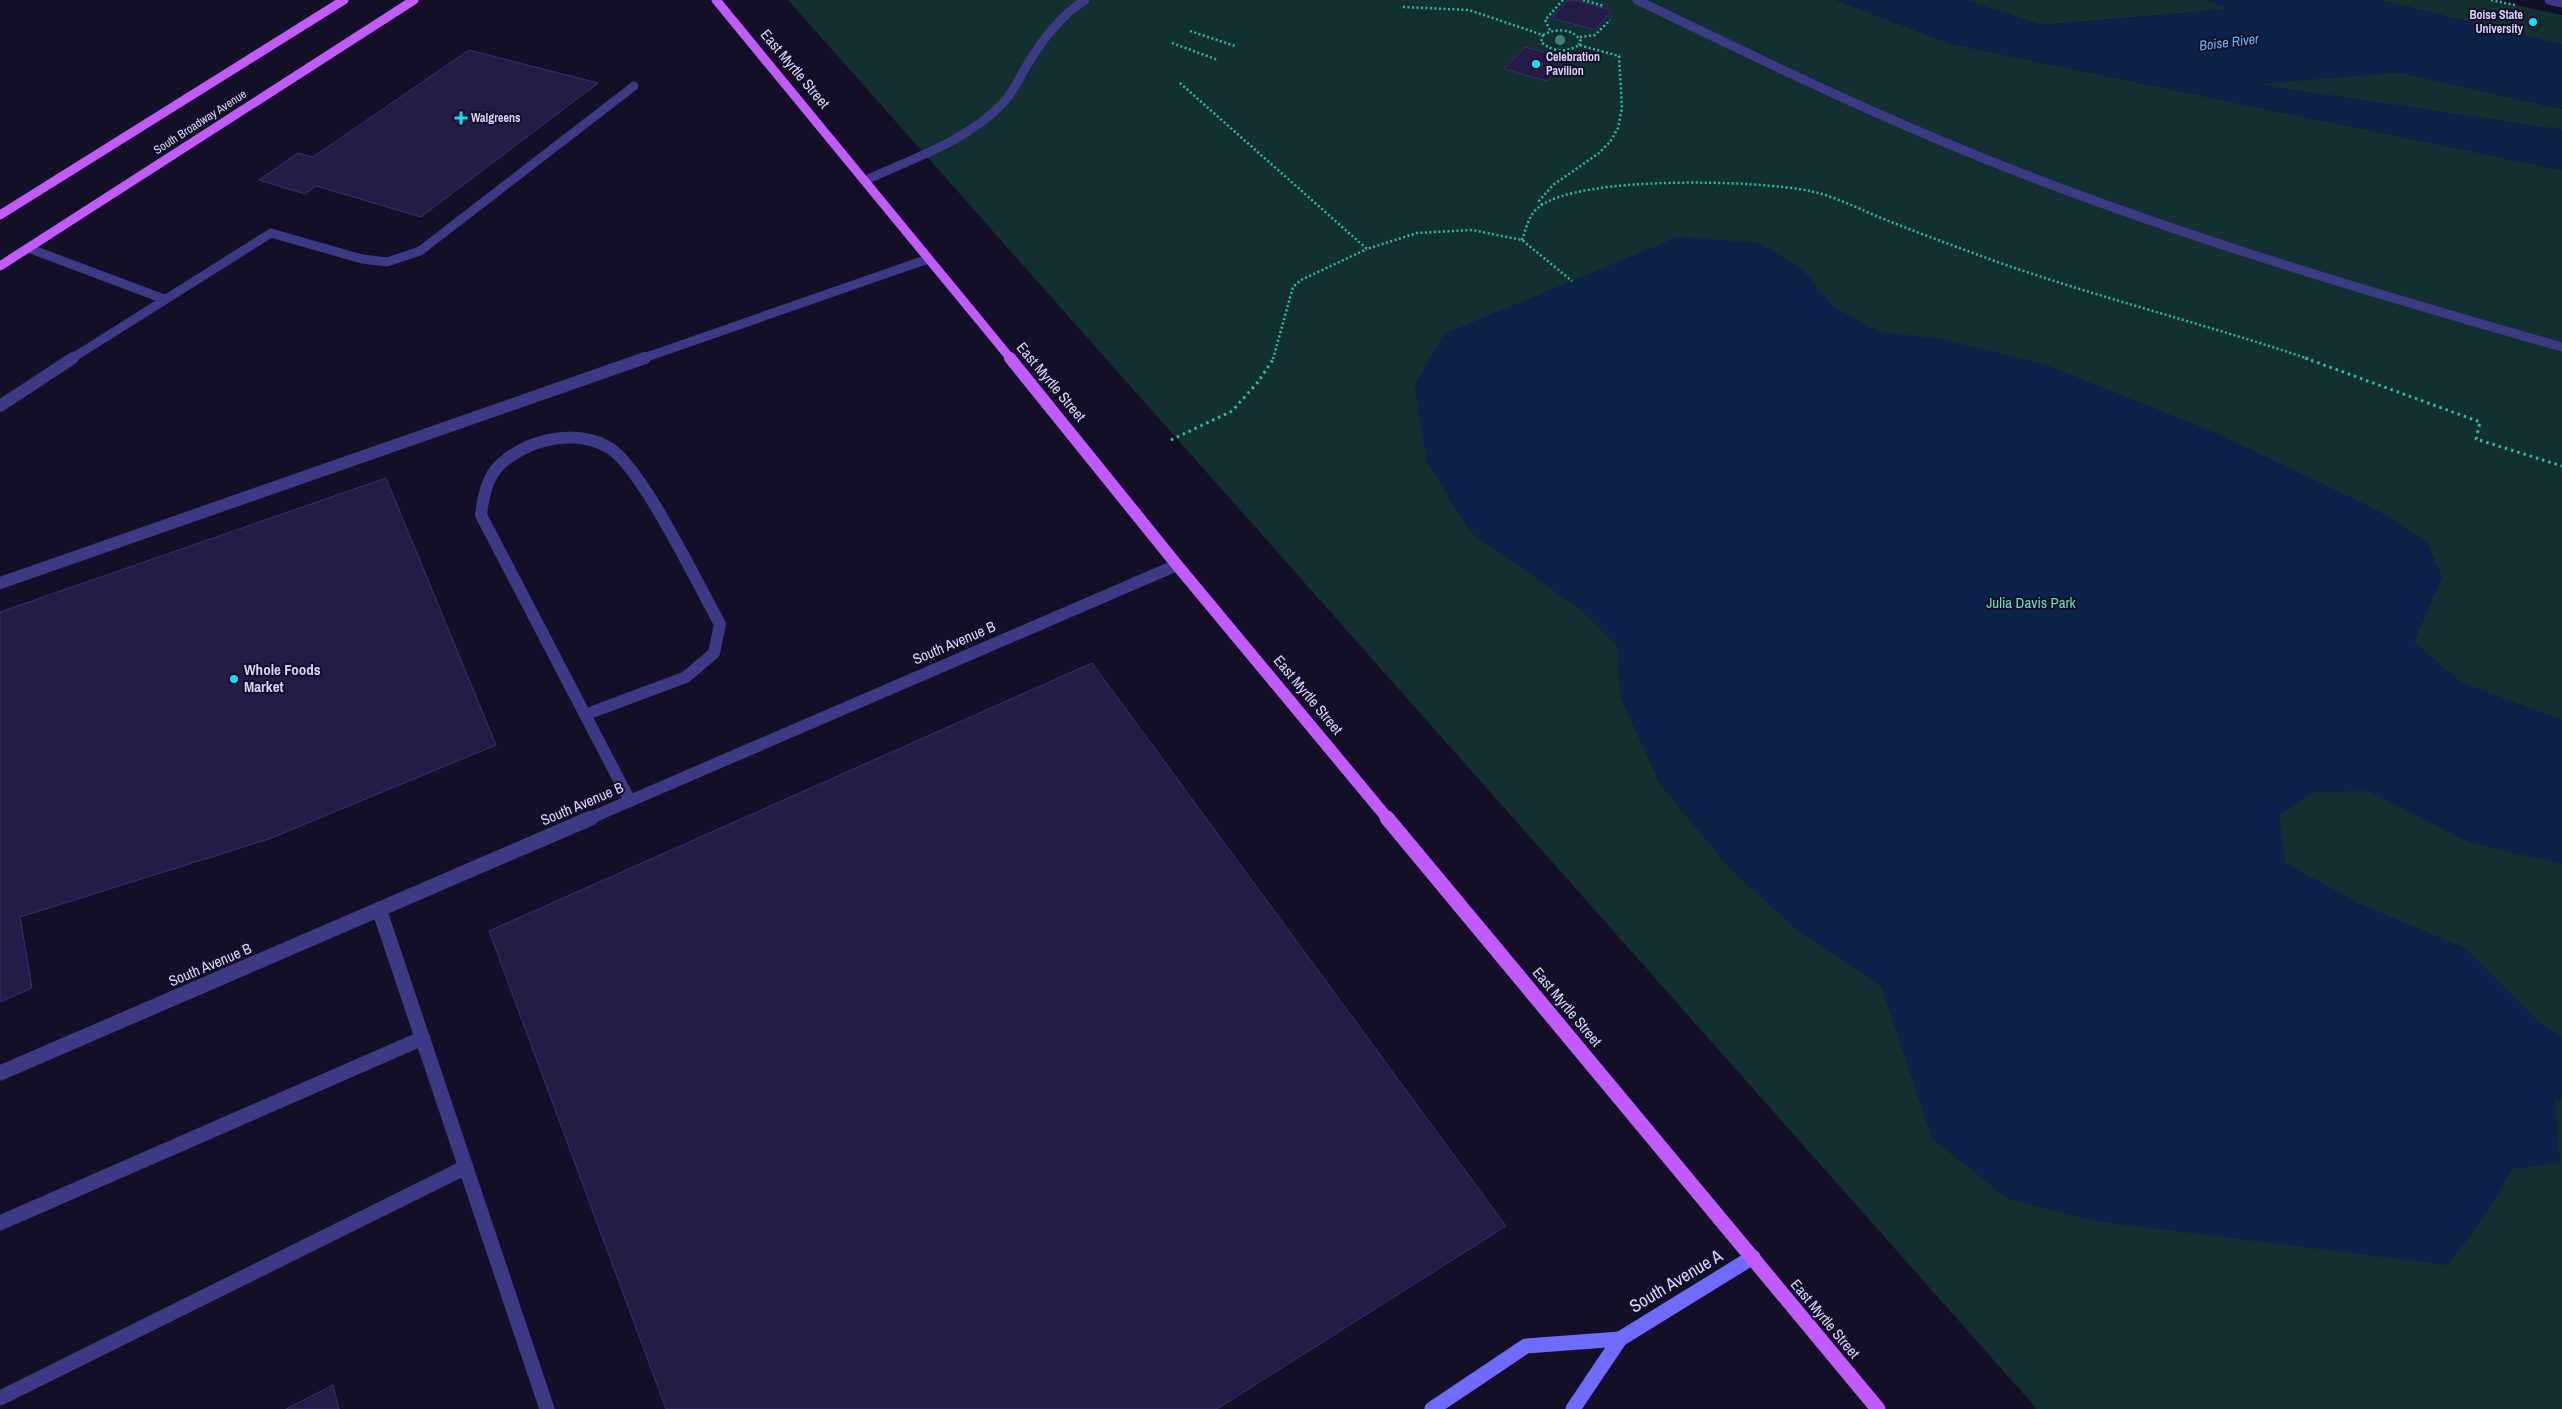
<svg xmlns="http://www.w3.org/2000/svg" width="2562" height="1409" font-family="'Archivo Narrow',sans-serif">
<rect width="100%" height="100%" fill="#130f26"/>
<g fill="#12302f">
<polygon points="788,0 1836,0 1952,44 2562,170 2562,1409 2037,1409"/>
<polygon points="1964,0 2207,0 2232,9 2042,25"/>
<polygon points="2380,0 2491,0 2562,15 2562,45"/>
<polygon points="2399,72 2562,109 2562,130 2252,84"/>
</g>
<g fill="#0c2248">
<polygon points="1836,0 1964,0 2042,25 2230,9 2207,0 2380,0 2562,45 2562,109 2399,72 2255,84 2562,130 2562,170 1952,44"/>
<polygon points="1678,237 1759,243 1802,269 1832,306 1879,332 1940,339 2043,364 2209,430 2377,510 2427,543 2442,577 2414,642 2462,683 2562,720 2562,864 2469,842 2369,791 2312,792 2279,815 2285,863 2360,904 2465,948 2540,1023 2562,1037 2562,1101 2555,1097 2560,1163 2512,1169 2486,1214 2448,1265 2094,1221 2009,1199 1932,1139 1881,986 1798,931 1730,869 1659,783 1620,696 1617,646 1580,609 1470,532 1426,460 1415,385 1444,334"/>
</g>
<g fill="#241b47" stroke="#3b2d73">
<polygon points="1569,0 1573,0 1612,10 1595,30 1551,18"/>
<polygon points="1525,47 1567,58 1547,81 1504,69"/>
<polygon points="469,50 598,83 421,217 316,186 305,194 259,180 298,153 313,157"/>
<polygon points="386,478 496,745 269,839 20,917 32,988 0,1002 0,612"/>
<polygon points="1092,663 1506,1226 1217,1409 666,1409 489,931"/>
<polygon points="333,1385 339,1409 286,1409"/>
</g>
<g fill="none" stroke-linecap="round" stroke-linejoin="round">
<g stroke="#2fb8b0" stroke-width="2.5" stroke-dasharray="2 2.5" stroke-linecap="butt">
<polyline points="1583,0 1604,6"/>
<polyline points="2491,0 2515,5"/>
<path d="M 1403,7 L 1469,10 L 1543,35 L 1541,42 C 1553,52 1566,53 1579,45 L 1619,56 L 1622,108 L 1618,128 L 1610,142 L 1599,153 L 1553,185 L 1539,201 L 1542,205"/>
<polyline points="1550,30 1545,20 1563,0"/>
<polyline points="1190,31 1235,46"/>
<path d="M 1543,35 C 1556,28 1572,28 1581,41 L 1579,45"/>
<polyline points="1580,37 1595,35 1610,20"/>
<polyline points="1172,43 1218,60"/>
<polyline points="1180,83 1367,249 1417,233 1472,230 1522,240 1572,281"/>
<path d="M 1522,240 C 1526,229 1529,214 1539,207 C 1579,175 1758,180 1810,191 C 1834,196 1857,208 1881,218 C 1921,234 1962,249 2003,264 C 2104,299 2208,325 2309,359"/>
<polyline points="1273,359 1293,287 1301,280 1367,249"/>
</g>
<g stroke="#2fb8b0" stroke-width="3" stroke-dasharray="2.5 4" stroke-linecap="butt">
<polyline points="2305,358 2480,422 2476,439 2562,466"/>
<polyline points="1171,440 1232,411 1258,382 1274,358"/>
</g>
<g stroke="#3d3a85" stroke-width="9">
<path d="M 1637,0 C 1759,59 1882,119 2008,168 C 2189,239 2375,294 2562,347"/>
<path d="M 866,180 C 911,159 967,141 1002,104 C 1013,93 1019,78 1027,65 C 1042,40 1060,16 1085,0"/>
<polyline points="28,248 164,299"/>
<polyline points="71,359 271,233 362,259 387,262 420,251 634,86"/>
<polyline points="641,359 928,259"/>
</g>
<g stroke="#3d3a85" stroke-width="12">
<polyline points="0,406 73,358"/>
<polyline points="0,583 645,358"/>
<path d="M 587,714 L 686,677 L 714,653 L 720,624 C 699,587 641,465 608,447 C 583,433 552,436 527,447 C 493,463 485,479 481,515 L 630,801"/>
</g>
<g stroke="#3d3a85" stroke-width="15">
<polyline points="379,909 547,1409"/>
<polyline points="0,1223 423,1038"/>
<polyline points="0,1398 466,1167"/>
</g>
<polyline stroke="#3d3a85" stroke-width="9" points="2549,0 2562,3"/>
<polyline stroke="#3d3a85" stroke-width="12" points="588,819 1177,565"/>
<polyline stroke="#3d3a85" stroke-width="15" points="0,1073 591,818"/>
<g stroke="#6f6bff" stroke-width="15">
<polyline points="1432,1409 1526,1346 1620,1339"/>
<polyline points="1573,1409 1620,1339 1753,1257"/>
</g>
<g stroke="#c25bff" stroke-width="9">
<polyline points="716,0 1011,359"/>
<polyline points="0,215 344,0"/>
<polyline points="0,266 414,0"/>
</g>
<polyline stroke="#c25bff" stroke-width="12" points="1010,358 1177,565 1388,819"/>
<polyline stroke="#c25bff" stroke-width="15" points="1387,818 1878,1409"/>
</g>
<circle fill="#3d827b" cx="1560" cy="40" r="5"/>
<g fill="#00e5ff" stroke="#130f26" stroke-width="2">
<circle cx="2533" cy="22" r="5"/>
<circle cx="1536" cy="64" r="5"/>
<path d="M458.5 110.5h5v5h5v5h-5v5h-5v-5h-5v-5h5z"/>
<circle cx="234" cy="679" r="5"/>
</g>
<g text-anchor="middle" stroke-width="4" stroke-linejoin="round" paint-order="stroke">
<g font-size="12" font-weight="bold" fill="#d9d4ff" stroke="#130f26" text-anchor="start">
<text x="2523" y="19" text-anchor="end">Boise State<tspan x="2523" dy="14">University</tspan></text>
<text x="1546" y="61">Celebration<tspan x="1546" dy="14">Pavilion</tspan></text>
<text x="471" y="122">Walgreens</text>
</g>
<g font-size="12" fill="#d9d4ff" stroke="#130f26">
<text transform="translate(200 122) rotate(-33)" y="4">South Broadway Avenue</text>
</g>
<g font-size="14" font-style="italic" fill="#62b6ff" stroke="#130f26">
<text transform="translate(2229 42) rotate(-7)" y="5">Boise River</text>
</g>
<g font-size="15" fill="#d9d4ff" stroke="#130f26">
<text transform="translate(795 69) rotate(50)" y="5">East Myrtle Street</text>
<text transform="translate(1051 382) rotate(50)" y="5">East Myrtle Street</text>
<text transform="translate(954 643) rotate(-23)" y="5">South Avenue B</text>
<text transform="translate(1308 695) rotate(50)" y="5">East Myrtle Street</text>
<text transform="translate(582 804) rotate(-23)" y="5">South Avenue B</text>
<text transform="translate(210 965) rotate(-23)" y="5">South Avenue B</text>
<text transform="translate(1567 1007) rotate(50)" y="5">East Myrtle Street</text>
<text transform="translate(1825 1319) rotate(50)" y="5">East Myrtle Street</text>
</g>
<g font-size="15" fill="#5fe0c0" stroke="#130f26">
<text x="2031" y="608">Julia Davis Park</text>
</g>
<g font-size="15" font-weight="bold" fill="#d9d4ff" stroke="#130f26" text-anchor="start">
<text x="244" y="675">Whole Foods<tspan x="244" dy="17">Market</tspan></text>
</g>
<g font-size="18" fill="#d9d4ff" stroke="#130f26">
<text transform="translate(1676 1281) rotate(-31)" y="6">South Avenue A</text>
</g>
</g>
</svg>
